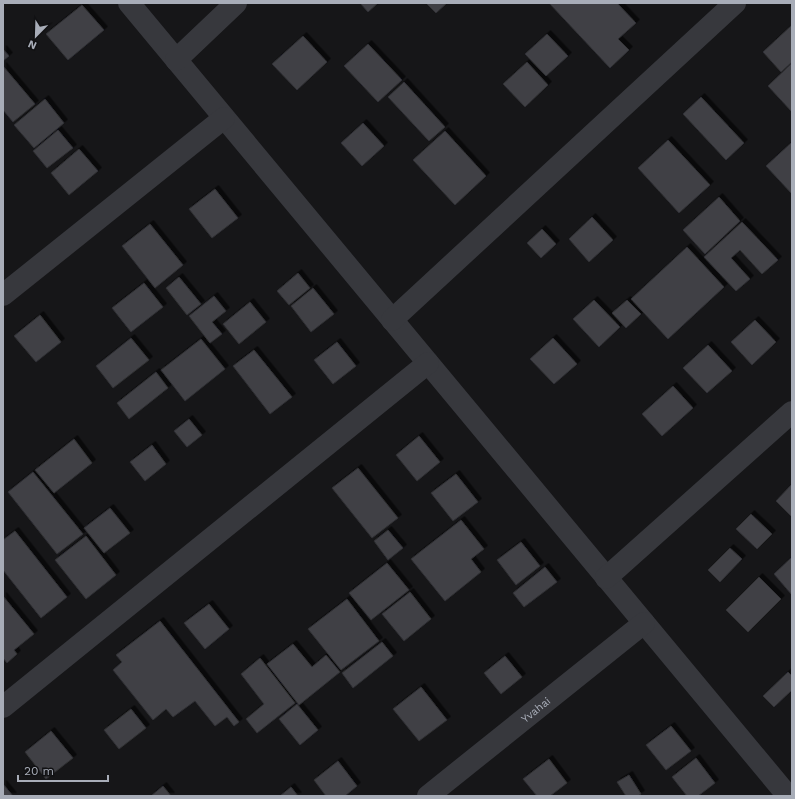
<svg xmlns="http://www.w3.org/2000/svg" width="795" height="799" font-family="'Work Sans',sans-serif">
<defs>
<filter id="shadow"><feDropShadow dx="3.5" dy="-3.5" stdDeviation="0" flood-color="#0009"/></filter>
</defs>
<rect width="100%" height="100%" fill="#161618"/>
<g fill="#404145" stroke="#303034" filter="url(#shadow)">
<polygon points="360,3 378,3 368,12"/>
<polygon points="426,3 447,3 436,13"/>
<polygon points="549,3 617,3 636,23 618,39 629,50 610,68"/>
<polygon points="82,5 104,30 68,60 46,34"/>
<polygon points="792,25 792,62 781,72 763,52"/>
<polygon points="547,34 568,56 546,76 525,54"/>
<polygon points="303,36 327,62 297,90 272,64"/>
<polygon points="368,44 402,80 378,102 344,66"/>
<polygon points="3,49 9,56 3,61"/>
<polygon points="527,62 548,85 525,107 503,84"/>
<polygon points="792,63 792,112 768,86"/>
<polygon points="3,66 35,104 13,122 3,110"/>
<polygon points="404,82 445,127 429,141 388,97"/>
<polygon points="701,97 744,143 726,160 683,114"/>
<polygon points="45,99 64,123 34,148 14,125"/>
<polygon points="363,123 384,146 362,166 341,143"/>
<polygon points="58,130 73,148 47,168 33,151"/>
<polygon points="445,131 486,176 455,205 413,160"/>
<polygon points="668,140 710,185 679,213 638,168"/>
<polygon points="791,143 792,145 792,194 766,166"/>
<polygon points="79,149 98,171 69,195 51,173"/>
<polygon points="215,189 238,218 212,238 189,209"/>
<polygon points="719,197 740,221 705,254 683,230"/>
<polygon points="592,217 613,240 589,262 569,239"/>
<polygon points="742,222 778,260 762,274 740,250 731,258 750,279 736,291 704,257"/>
<polygon points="150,224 183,265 155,288 122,246"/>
<polygon points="542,229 556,244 541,258 527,243"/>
<polygon points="687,247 724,287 668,339 631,299"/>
<polygon points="298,273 310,288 289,305 277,291"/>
<polygon points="179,277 201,304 187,315 166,288"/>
<polygon points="144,283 163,307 131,332 112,308"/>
<polygon points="313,288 334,314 311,332 291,306"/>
<polygon points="214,296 226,311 212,322 222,334 210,343 189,316"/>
<polygon points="594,300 620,327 599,347 573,319"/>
<polygon points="627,300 641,314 626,328 612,313"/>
<polygon points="250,302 266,322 239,344 223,324"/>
<polygon points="40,315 61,342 36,362 14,336"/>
<polygon points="755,320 776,342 752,365 731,342"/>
<polygon points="131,338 149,360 113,388 96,366"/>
<polygon points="553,338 577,364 554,384 530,359"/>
<polygon points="201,339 225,369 185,401 161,370"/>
<polygon points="337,342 356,366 333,384 314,360"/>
<polygon points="708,345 732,371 707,393 683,368"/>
<polygon points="254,350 292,397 270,414 233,366"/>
<polygon points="156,372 168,388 129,419 117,403"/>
<polygon points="673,386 693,408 662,436 642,414"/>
<polygon points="189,419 202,435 187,447 174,431"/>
<polygon points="419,436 440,462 417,481 396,455"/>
<polygon points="74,439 92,463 54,493 35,470"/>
<polygon points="152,445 166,464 145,481 130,462"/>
<polygon points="358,468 398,518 372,538 332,488"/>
<polygon points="33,472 83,534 57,554 8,492"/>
<polygon points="456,474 478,502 453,521 431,493"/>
<polygon points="792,484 792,517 776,501"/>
<polygon points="110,508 130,533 104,553 84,528"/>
<polygon points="751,514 772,534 757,549 736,529"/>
<polygon points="461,520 484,549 471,559 481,572 445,601 411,559"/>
<polygon points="388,530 403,548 388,560 374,541"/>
<polygon points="15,531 67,597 41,618 3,570 3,540"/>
<polygon points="86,536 116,575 86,599 55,560"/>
<polygon points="521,542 540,566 516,585 497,560"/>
<polygon points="730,548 742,559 720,582 708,570"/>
<polygon points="792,557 792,595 774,574"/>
<polygon points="387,563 409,590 371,620 349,593"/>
<polygon points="545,567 557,582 524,607 513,593"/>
<polygon points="759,577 781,599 748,632 726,610"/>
<polygon points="410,592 431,619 404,641 382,614"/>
<polygon points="3,596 34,634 14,650 17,654 7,663 3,658"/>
<polygon points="347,599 379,641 341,670 308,629"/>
<polygon points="209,604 229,629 205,649 184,623"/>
<polygon points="160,621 239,722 234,726 227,717 215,726 195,701 173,717 166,709 153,720 113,670 122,662 116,655"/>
<polygon points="382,642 393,656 353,688 342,673"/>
<polygon points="293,644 312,667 326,655 340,672 299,705 267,664"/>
<polygon points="505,656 522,677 501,694 484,673"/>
<polygon points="260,658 295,703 257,733 246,719 264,704 241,674"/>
<polygon points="788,672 792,676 792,690 774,707 763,696"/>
<polygon points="421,687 447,720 419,741 393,709"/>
<polygon points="297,704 318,730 300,745 279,719"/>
<polygon points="131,709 146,728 119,749 104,730"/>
<polygon points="671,726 691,751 666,770 646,745"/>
<polygon points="51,731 73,758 46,779 25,752"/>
<polygon points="696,758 715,783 698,796 687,796 672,777"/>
<polygon points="549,759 567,783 550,796 537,796 523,779"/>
<polygon points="338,761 357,786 345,796 326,796 314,780"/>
<polygon points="629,775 641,794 638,796 626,796 617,782"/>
<polygon points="3,784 13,796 3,796"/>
<polygon points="163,786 171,796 151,796"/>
<polygon points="291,787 298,796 280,796"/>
</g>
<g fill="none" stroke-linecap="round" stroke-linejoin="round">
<g stroke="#37383d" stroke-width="22">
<polyline points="129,3 788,796"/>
<polyline points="176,60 236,3"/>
<polyline points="3,295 224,118"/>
<polyline points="392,320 735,3"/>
<polyline points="606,578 792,412"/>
<polyline points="3,707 428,363"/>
<path id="s1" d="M 428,796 L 644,623"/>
</g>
</g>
<g text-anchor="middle" stroke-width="3.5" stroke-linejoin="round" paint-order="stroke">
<g font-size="11" fill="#a8adb8" stroke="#111113">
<text dy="4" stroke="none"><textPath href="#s1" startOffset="138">Yvahai</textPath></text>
</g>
</g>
<rect width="795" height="799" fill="none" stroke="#a8adb8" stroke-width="8"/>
<g transform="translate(36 36) rotate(203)" stroke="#111113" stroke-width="3" paint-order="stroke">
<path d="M0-3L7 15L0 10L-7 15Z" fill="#a8adb8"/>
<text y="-6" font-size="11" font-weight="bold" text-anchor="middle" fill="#a8adb8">N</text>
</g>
<path d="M18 775v6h90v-6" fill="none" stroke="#a8adb8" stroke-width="2"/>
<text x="24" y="775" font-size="12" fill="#a8adb8" stroke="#111113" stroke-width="3" paint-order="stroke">20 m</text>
</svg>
